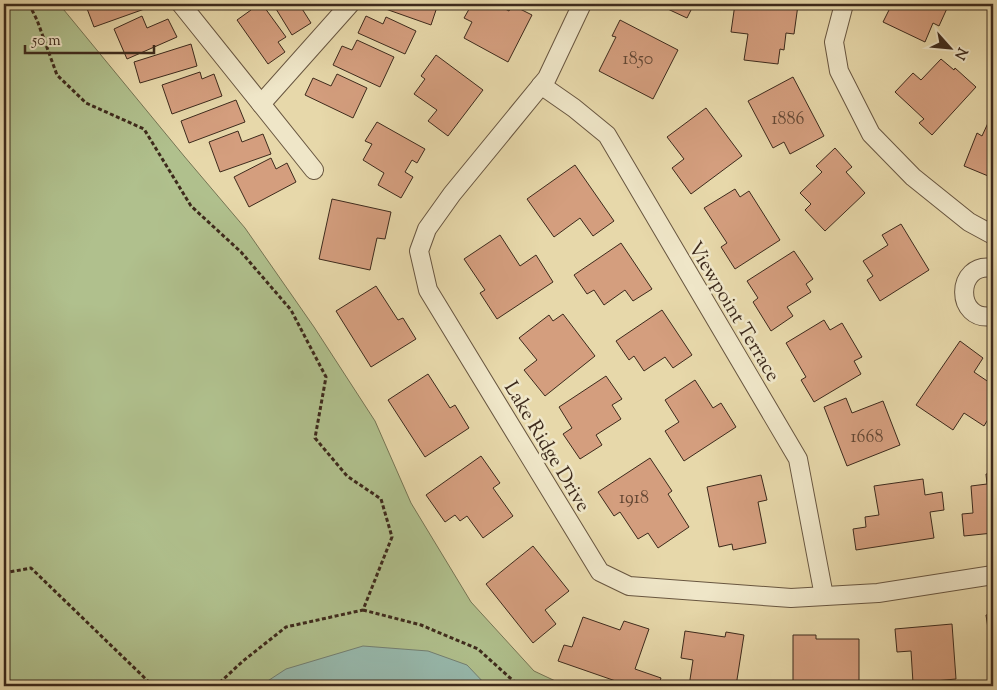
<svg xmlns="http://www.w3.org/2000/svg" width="997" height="690" font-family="'Sorts Mill Goudy',serif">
<rect width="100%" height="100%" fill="#e7d8aa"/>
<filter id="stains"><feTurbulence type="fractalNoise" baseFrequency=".004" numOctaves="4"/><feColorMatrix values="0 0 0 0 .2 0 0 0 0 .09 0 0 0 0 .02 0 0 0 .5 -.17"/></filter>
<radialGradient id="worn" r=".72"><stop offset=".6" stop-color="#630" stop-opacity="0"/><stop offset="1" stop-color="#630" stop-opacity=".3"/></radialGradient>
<polygon fill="#b0c08d" stroke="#767554" points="4,4 59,4 184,156 245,228 314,327 375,421 411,503 471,602 534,671 566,686 4,686"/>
<polygon fill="#97b9ad" stroke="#738073" points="363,646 428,651 467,665 487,686 260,686 286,669"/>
<g fill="#d49e7e" stroke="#3d2a1c">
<polygon points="92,4 149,4 150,7 94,27 86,6"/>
<polygon points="247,4 262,4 286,37 278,42 285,52 268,64 237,20 251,10"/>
<polygon points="273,4 299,4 311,23 292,35"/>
<polygon points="381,4 438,4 431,25 380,7"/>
<polygon points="472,4 496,4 509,11 512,5 532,15 508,62 464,38 472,22 464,18"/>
<polygon points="657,4 694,4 687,18"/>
<polygon points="735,4 798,5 794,34 786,33 784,50 780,49 778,64 744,60 748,34 731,32"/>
<polygon points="892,4 949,4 939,26 933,23 925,42 883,22"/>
<polygon points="142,16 147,28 168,19 177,37 127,59 114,29"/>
<polygon points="366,16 383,24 386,17 416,31 405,54 358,33"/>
<polygon points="620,20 678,50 653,99 599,71 616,37 612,36"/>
<polygon points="357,40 394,57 380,87 333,65 342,46 352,50"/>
<polygon points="191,44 197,66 140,83 134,62"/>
<polygon points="436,55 483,90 448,136 428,121 437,110 414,94 425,79 421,76"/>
<polygon points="941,59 954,70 955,68 976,87 932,135 919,123 924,119 895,92 913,73 921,80"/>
<polygon points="200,72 202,79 214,74 222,96 172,114 162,85"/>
<polygon points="337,74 367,88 353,118 305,95 313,78 331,86"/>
<polygon points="793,77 824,136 790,154 784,142 773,148 748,101"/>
<polygon points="236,100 245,122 189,143 181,121"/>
<polygon points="706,108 742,156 691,194 672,168 684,159 667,137"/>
<polygon points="377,122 425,149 417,163 412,160 405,172 413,177 401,198 378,185 384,173 363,160 372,144 365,141"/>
<polygon points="988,123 993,125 993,178 964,166 977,133 982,136"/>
<polygon points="238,131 242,142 263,134 271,154 220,172 209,142"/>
<polygon points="835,148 852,167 846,172 865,193 825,231 805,210 811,204 800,193 822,172 816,166"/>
<polygon points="271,158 276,169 287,163 296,182 249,207 234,177"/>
<polygon points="575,165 614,221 593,236 580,218 554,237 527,199"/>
<polygon points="735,189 740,197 749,191 780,240 735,269 721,247 727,243 704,208"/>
<polygon points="332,199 391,212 385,239 377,238 370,270 319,259"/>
<polygon points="901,224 929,270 880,301 867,280 873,276 863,261 888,245 882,235"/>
<polygon points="500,235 520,266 536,255 553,282 497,319 480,293 485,290 464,259"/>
<polygon points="621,243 652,289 633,301 625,290 604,305 594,290 587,294 574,275"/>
<polygon points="794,251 813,279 806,284 811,292 787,307 793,316 771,331 753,302 758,298 747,281"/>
<polygon points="376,286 398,320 403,318 416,339 371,367 336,311"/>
<polygon points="662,310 692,355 673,368 665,357 644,371 634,356 629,360 616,341"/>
<polygon points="563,314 595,356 545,396 524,370 537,360 519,338 549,315 553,321"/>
<polygon points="824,320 830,330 842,323 862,357 854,361 861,374 814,402 801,380 806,377 786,343"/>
<polygon points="960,341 983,358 974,372 993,385 993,419 990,416 984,426 964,413 953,430 916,405"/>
<polygon points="428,374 450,408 455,405 469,428 425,457 388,400"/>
<polygon points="606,376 622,399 612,405 621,419 596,435 602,445 580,459 563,434 572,428 559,407"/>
<polygon points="695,380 713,408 721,403 736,427 684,461 665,431 679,422 665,400"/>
<polygon points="846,398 852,413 883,401 900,445 847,466 824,407"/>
<polygon points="481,456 500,483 493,488 513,516 483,538 467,516 460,521 455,515 445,522 426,495"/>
<polygon points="650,458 672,491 668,494 689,527 658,548 648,533 638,539 620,512 614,516 598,492"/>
<polygon points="993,473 993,533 964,536 962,514 973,513 971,486 987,484 986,474"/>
<polygon points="761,475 767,500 758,502 766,543 733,550 732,544 719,547 707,487"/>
<polygon points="923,479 925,495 942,492 944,510 930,512 934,538 856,550 853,529 866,527 865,517 879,515 874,486"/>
<polygon points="533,546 569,591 545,610 556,624 533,643 486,584"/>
<polygon points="993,614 993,662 986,615"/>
<polygon points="583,617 620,630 624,621 649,629 635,669 661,678 658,686 630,686 558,661 564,645 572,647"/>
<polygon points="952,624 956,679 913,683 911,651 897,652 895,629"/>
<polygon points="685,631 725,637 726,632 744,635 736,686 689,686 693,660 681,658"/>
<polygon points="793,635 816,635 816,639 859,639 859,686 793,686"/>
</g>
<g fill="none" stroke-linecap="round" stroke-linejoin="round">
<defs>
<g id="street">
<polyline points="181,4 314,170"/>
<polyline points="582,4 547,78 452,194 427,229 419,251 428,290 600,572 629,586 791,598 878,593 993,575"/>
<polyline points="844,4 834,42 839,71 871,134 913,177 969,222 993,235"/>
<polyline points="541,85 574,108 607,135 798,459 824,596"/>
<polyline points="261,104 350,4"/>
<path d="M 993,268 C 955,261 954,323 993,316"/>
</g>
</defs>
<use href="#street" stroke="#685640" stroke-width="20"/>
<g stroke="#3d2a1c" stroke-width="3" stroke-dasharray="4 2.5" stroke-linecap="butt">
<polyline points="29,4 37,20 57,75 86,103 144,129 191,206 241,252 291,310 326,377 315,438 347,476 381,499 392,537 363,610 286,627 243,661 216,686"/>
<polyline points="4,573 31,568 153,686"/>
<polyline points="363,610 421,625 478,649 519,686"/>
</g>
<use href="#street" stroke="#efe6c8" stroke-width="18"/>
</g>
<g text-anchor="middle" stroke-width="5" stroke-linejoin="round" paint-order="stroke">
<g font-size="18" fill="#634734">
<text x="638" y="64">1850</text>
<text x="788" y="124">1886</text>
<text x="867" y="442">1668</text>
<text x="634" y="503">1918</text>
</g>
<g font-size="20" fill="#3d2a1c" stroke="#efe6c8">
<text transform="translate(735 311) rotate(59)" y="7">Viewpoint Terrace</text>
<text transform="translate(548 446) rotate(59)" y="7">Lake Ridge Drive</text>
</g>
</g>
<rect width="997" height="690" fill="none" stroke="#e7d8aa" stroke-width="20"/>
<rect x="5" y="5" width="987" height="680" fill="none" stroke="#3d2a1c" stroke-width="2.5"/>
<rect x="10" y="10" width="977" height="670" fill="none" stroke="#3d2a1c"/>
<g transform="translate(950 48) rotate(117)" stroke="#efe6c8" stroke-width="4" paint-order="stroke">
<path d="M0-4L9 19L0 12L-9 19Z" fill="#3d2a1c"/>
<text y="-8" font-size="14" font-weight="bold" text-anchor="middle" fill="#3d2a1c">N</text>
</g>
<path d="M25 45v8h129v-8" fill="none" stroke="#3d2a1c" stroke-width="2.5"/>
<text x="32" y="45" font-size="15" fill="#3d2a1c" stroke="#efe6c8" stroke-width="4" paint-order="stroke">50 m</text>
<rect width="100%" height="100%" filter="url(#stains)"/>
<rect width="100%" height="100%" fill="url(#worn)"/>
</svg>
